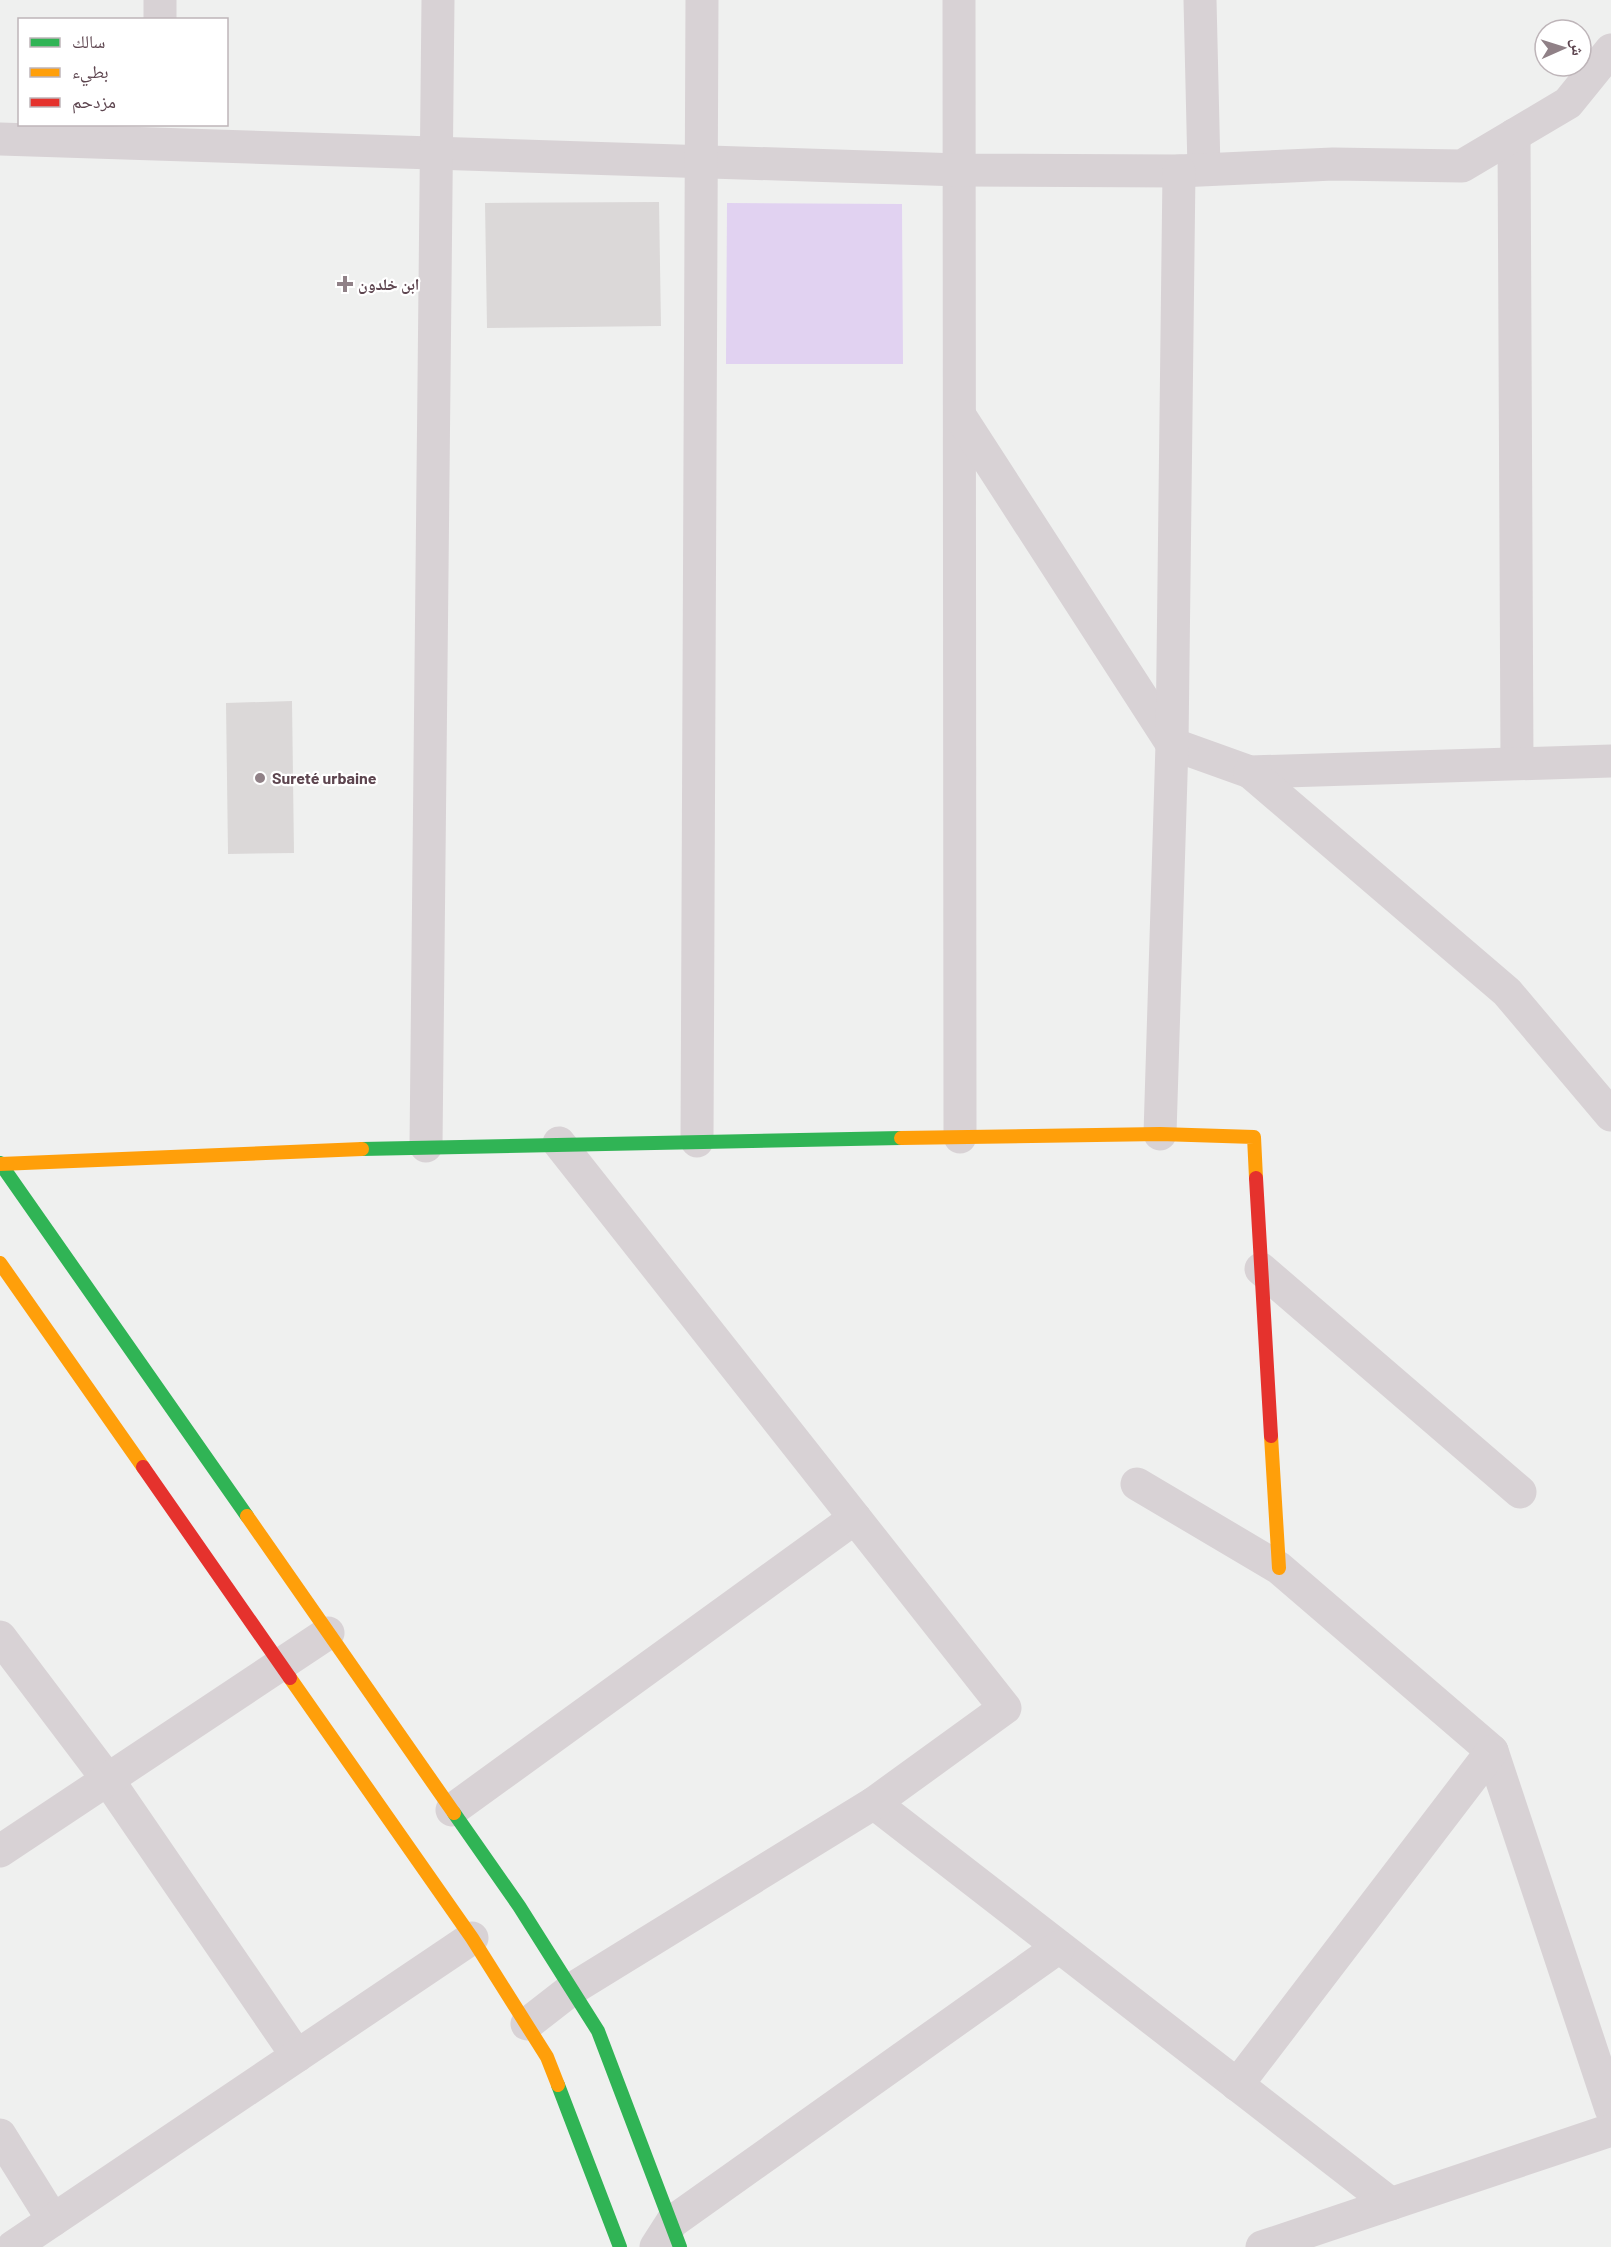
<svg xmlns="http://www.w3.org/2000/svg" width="1611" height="2247" font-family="Barlow,'Noto Naskh Arabic',sans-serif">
<rect width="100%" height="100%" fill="#eff0ef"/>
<polygon fill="#e1d2f1" points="727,203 902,204 903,364 726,364"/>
<g fill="#dbd8d8">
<polygon points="659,202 661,326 487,328 485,203"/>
<polygon points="292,701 294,853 228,854 226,703"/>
</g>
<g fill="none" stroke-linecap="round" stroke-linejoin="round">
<g stroke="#d8d2d5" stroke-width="33">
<polyline points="959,0 960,1137"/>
<polyline points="1200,0 1204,169"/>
<polyline points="160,20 160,0"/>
<polyline points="1514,135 1517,763"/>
<polyline points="0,139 960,170 1179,171 1333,164 1462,166 1568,103 1611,50"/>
<polyline points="960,416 1172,744 1250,772 1611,761"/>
<polyline points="1250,772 1507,992 1611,1115"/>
<polyline points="1160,1134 1172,744 1179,171"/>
<polyline points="697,1141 702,0"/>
<polyline points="426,1146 438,0"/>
<polyline points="1261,1269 1520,1492"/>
<polyline points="1137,1484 1279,1568 1492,1751 1611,2109"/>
<polyline points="0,1637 108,1780 297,2056"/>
<polyline points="874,1803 1391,2204"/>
<polyline points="452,1810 855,1518"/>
<polyline points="0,1851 328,1633"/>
<polyline points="527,2024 572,1989 874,1803 1005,1708 559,1143"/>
<polyline points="1237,2085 1492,1751"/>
<polyline points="0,2135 53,2220"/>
<polyline points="13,2247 472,1938"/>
<polyline points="656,2247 672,2222 1059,1947"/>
<polyline points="1262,2247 1611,2130"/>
</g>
<g stroke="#30b455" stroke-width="14">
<polyline points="362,1149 901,1138"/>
<polyline points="0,1163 247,1516"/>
<polyline points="454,1813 519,1906 598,2031 680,2247"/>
<polyline points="558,2085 620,2247"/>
</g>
<g stroke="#ff9f0a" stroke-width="14">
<polyline points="901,1138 1160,1134 1254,1137 1256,1178"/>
<polyline points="0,1164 362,1149"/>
<polyline points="0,1263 143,1467"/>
<polyline points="1271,1436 1279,1568"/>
<polyline points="247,1516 454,1813"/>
<polyline points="290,1678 472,1938 547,2057 558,2085"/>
</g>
<g stroke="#e5322d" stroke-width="14">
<polyline points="1256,1178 1271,1436"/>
<polyline points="143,1467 290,1678"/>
</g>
</g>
<g fill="#908187" stroke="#fff" stroke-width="2">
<path d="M342 275h6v6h6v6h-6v6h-6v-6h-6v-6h6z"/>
<circle cx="260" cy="778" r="6"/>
</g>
<g text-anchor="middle" stroke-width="4.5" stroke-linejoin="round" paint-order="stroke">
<g font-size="16" font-weight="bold" fill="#5d454f" stroke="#fff" text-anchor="start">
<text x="358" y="290">ابن خلدون</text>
<text x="272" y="784">Sureté urbaine</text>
</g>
</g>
<rect x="18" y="18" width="210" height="108" fill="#ffffff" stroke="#beb5b9" stroke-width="1.5"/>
<rect x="30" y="38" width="30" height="9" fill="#30b455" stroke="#beb5b9" stroke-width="1.5"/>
<text x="72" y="48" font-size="18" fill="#5d454f">سالك</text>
<rect x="30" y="68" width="30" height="9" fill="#ff9f0a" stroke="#beb5b9" stroke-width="1.5"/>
<text x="72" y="78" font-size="18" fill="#5d454f">بطيء</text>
<rect x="30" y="98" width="30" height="9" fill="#e5322d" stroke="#beb5b9" stroke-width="1.5"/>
<text x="72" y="108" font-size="18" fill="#5d454f">مزدحم</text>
<g transform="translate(1563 48) rotate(87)"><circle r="28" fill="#ffffff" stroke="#beb5b9" stroke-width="1.5"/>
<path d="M0-4.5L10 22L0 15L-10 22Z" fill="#908187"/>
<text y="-9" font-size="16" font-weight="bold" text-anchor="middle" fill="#5d454f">ش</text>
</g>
</svg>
